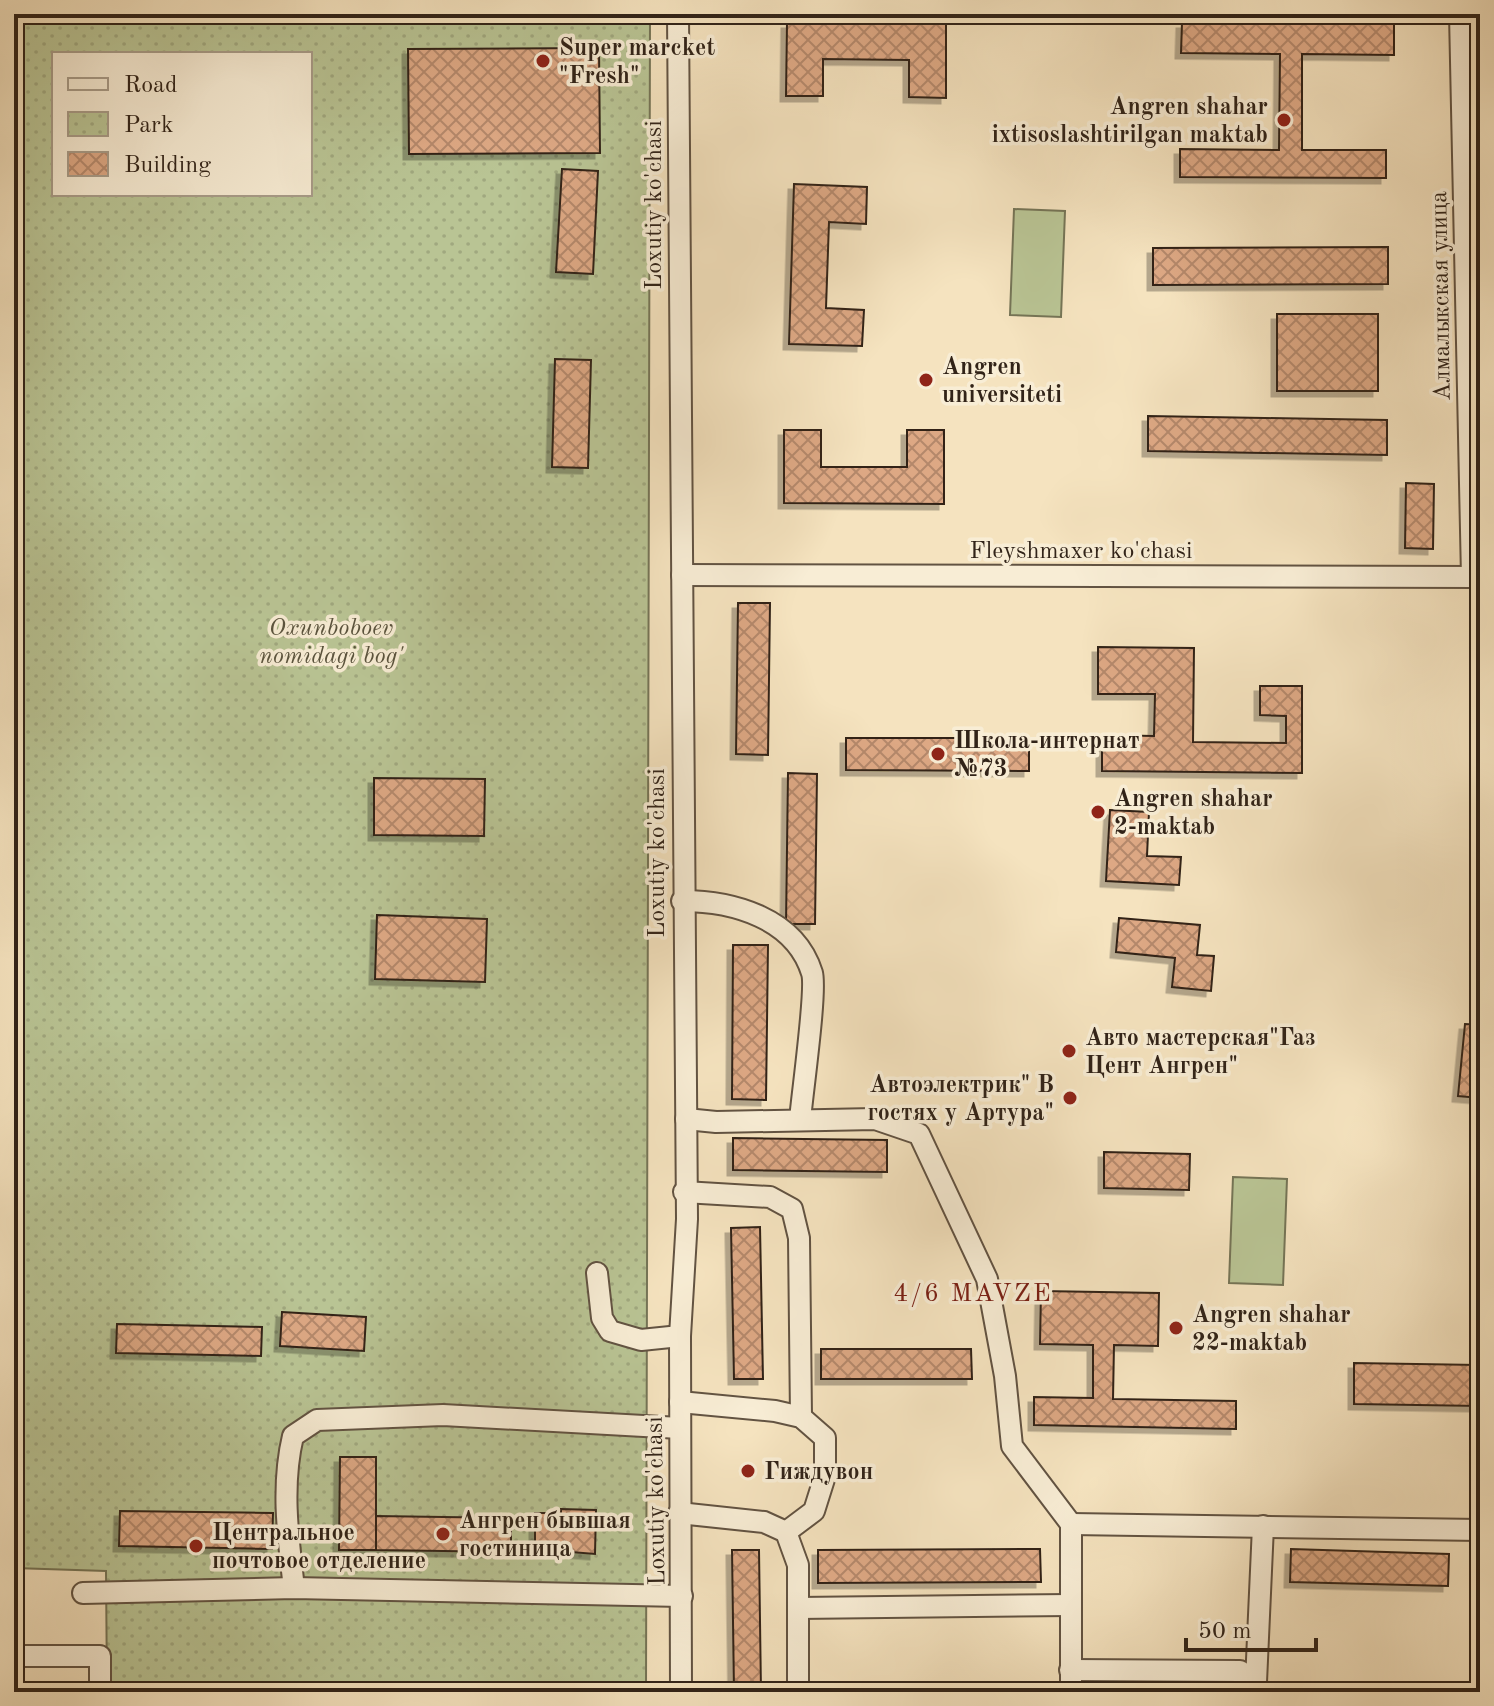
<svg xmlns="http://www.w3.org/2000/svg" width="1494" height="1706" font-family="'Old Standard TT',serif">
<defs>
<pattern id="park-dots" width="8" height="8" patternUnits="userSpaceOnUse" patternTransform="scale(2)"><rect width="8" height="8" fill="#b9c494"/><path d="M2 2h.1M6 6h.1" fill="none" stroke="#a0a87f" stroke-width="1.8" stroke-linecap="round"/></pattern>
<pattern id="building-cross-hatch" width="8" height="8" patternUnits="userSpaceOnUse" patternTransform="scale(2)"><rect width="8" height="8" fill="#dda884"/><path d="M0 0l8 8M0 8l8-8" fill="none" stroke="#b4886b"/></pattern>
<filter id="shadow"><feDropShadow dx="-5.5" dy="5.5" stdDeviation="0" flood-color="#0004"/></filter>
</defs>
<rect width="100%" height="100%" fill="#f5e3bf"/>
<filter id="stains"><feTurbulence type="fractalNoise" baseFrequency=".0025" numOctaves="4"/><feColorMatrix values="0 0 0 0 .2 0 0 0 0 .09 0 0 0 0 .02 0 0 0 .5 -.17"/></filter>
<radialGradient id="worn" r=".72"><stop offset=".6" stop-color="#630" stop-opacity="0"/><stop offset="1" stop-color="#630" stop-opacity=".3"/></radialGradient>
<g fill="#b9c494" stroke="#757456" stroke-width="2">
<polygon points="1014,209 1065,211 1061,317 1010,315"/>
<polygon points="1233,1177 1287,1179 1283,1285 1229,1283"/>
</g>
<path fill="url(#park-dots)" stroke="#757456" stroke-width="2" fill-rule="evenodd" d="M 14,14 L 650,14 L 646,1692 L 107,1692 L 106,1571 L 14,1568 ZM 54,54 L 310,54 L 310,194 L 54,194 Z"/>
<g fill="url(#building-cross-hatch)" stroke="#312318" stroke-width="2" filter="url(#shadow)">
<polygon points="787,23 946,24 946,98 909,97 909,60 823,59 823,96 786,96"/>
<polygon points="1182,23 1394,24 1394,55 1302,54 1302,150 1386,150 1386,178 1180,177 1180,149 1279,150 1280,54 1181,53"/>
<polygon points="599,48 600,153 409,154 408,49"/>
<polygon points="562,169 598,171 593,274 556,272"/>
<polygon points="794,184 867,187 866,224 829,222 826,308 864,310 862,346 789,344"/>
<polygon points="1388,247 1388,284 1153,285 1153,248"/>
<rect x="1277" y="314" width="101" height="77"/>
<polygon points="555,359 591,360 588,468 552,467"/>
<polygon points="1148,416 1387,420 1387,455 1148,451"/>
<polygon points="784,430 821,430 821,467 907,467 907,430 944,430 944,504 784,503"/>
<polygon points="1406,483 1434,484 1433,549 1405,548"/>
<polygon points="738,603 770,603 768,755 736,754"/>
<polygon points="1098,647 1194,648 1193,742 1286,743 1286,716 1260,715 1260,686 1302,686 1302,773 1102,771 1102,735 1154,736 1155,694 1098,694"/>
<polygon points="846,738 1029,738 1029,771 846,770"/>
<polygon points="788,773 817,774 815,924 786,924"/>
<polygon points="374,778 485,779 484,836 374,835"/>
<polygon points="1110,810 1149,812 1147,856 1181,857 1179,885 1106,881"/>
<polygon points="377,915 487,919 485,982 375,979"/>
<polygon points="1119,918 1200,925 1197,955 1214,956 1211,991 1172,987 1175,958 1116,952"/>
<polygon points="733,945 768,945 766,1100 732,1099"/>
<polygon points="1465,1024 1480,1025 1480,1098 1458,1096"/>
<polygon points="733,1138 887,1140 887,1172 733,1170"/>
<polygon points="1104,1152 1190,1154 1189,1190 1104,1188"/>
<polygon points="760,1227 763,1379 734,1379 731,1228"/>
<polygon points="1041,1291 1159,1293 1158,1346 1114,1345 1113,1399 1236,1401 1236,1429 1034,1425 1034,1397 1093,1398 1093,1345 1040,1344"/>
<polygon points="282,1312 366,1317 364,1351 280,1346"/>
<polygon points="117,1324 262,1327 261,1356 116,1353"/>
<polygon points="1479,1328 1480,1406 1354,1404 1354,1363 1479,1365"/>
<polygon points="821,1349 971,1349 972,1379 821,1379"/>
<polygon points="340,1457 376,1457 376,1550 339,1550"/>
<polygon points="561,1509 596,1510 595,1554 535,1549 535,1513 561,1513"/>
<polygon points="120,1511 273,1513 272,1549 119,1546"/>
<polygon points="376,1516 511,1518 511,1552 376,1550"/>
<polygon points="1040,1549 1041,1582 818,1583 818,1550"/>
<polygon points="1291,1549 1449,1554 1448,1586 1290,1582"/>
<polygon points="732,1550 759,1550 761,1692 734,1692"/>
<polygon points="1081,1686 1115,1686 1115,1692 1082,1692"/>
<polygon points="1200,1687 1235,1687 1236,1692 1200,1692"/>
</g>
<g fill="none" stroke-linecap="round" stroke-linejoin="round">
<defs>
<g id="minor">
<polyline points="678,14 687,1219 680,1336 681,1692"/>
<polyline points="1460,14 1472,577"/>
<polyline points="682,575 1480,577"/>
<path d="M 682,901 C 733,901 795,918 812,973 C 817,990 802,1095 800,1120"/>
<polyline points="686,1119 716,1122 875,1119 919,1134 987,1279 1005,1376 1012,1446 1071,1524 1071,1692"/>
<polyline points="684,1192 770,1197 792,1209 799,1238 801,1417"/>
<polyline points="597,1273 602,1318 610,1331 641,1340 680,1336"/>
<polyline points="680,1402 775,1411 801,1417 825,1438 825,1476 814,1511 786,1532"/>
<polyline points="679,1513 764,1522 786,1532 798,1565 798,1692"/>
<polyline points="1071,1524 1480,1530"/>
<path d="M 294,1588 C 288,1537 281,1486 293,1436 L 317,1420 L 443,1415 L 680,1428"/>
<polyline points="83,1593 294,1588 682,1596"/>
<polyline points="798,1608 1071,1605"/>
<polyline points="14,1656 100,1656 100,1692"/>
<polyline points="1070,1670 1240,1671 1256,1682 1258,1692"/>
<polyline points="1256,1682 1263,1526"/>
</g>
</defs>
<use href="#minor" stroke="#625342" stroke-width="24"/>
<use href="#minor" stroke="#f8edd5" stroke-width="20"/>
</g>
<g fill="#8f2418" stroke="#f8edd5" stroke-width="3">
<circle cx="543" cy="61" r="8"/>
<circle cx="1284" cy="120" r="8"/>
<circle cx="926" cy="380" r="8"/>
<circle cx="938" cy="754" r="8"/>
<circle cx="1098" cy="812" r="8"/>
<circle cx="1069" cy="1051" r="8"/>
<circle cx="1070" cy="1098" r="8"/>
<circle cx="1176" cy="1328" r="8"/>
<circle cx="748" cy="1471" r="8"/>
<circle cx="443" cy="1534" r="8"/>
<circle cx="196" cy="1546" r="8"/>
</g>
<g text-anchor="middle" stroke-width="7" stroke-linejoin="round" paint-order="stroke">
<g font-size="24" font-weight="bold" fill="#312318" stroke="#f8edd5" text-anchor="start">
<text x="559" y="55">Super marcket<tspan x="559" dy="28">"Fresh"</tspan></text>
<text x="1268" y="114" text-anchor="end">Angren shahar<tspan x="1268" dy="28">ixtisoslashtirilgan maktab</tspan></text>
<text x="942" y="374">Angren<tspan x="942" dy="28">universiteti</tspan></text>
<text x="954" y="748">Школа-интернат<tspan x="954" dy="28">№73</tspan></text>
<text x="1114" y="806">Angren shahar<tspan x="1114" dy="28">2-maktab</tspan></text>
<text x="1085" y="1045">Авто мастерская"Газ<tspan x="1085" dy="28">Цент Ангрен"</tspan></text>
<text x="1054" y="1092" text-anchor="end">Автоэлектрик" В<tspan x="1054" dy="28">гостях у Артура"</tspan></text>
<text x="1192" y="1322">Angren shahar<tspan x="1192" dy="28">22-maktab</tspan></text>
<text x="764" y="1479">Гиждувон</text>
<text x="459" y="1528">Ангрен бывшая<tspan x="459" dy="28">гостиница</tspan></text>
<text x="212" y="1540">Центральное<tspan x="212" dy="28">почтовое отделение</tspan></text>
</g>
<g font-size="24" fill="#312318" stroke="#f8edd5">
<text transform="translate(653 205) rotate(-90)" y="8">Loxutiy ko'chasi</text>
<text transform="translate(1440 296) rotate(-91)" y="8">Алмалыкская улица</text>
<text x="1081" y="558">Fleyshmaxer ko'chasi</text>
<text transform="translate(656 853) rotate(-90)" y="8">Loxutiy ko'chasi</text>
<text transform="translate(655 1501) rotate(-91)" y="8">Loxutiy ko'chasi</text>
</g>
<g font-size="24" font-style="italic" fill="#5a533d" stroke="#f8edd5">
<text x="331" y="635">Oxunboboev<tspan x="331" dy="28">nomidagi bog'</tspan></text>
</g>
<g font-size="26" letter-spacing="2" fill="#7a1f14" stroke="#f8edd5">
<text x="973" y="1301">4/6 MAVZE</text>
</g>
</g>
<rect width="1494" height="1706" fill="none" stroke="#f5e3bf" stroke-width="48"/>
<rect x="16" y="16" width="1462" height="1674" fill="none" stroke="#312318" stroke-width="4"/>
<rect x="24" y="24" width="1446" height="1658" fill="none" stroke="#312318" stroke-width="2"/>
<rect x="52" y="52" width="260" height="144" fill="#f8edd5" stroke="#a89c89" stroke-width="2"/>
<rect x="68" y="78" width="40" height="12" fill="#f8edd5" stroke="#a89c89" stroke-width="2"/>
<text x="124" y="92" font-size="24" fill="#312318">Road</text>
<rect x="68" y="112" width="40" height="24" fill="url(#park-dots)" stroke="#a89c89" stroke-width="2"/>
<text x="124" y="132" font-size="24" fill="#312318">Park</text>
<rect x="68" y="152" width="40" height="24" fill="url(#building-cross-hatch)" stroke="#a89c89" stroke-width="2"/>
<text x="124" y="172" font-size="24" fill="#312318">Building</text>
<path d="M1186 1638v12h130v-12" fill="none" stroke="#312318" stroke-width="4"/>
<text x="1198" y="1638" font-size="24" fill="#312318" stroke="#f8edd5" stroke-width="6" paint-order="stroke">50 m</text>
<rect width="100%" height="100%" filter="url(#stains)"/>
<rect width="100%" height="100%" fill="url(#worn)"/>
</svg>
